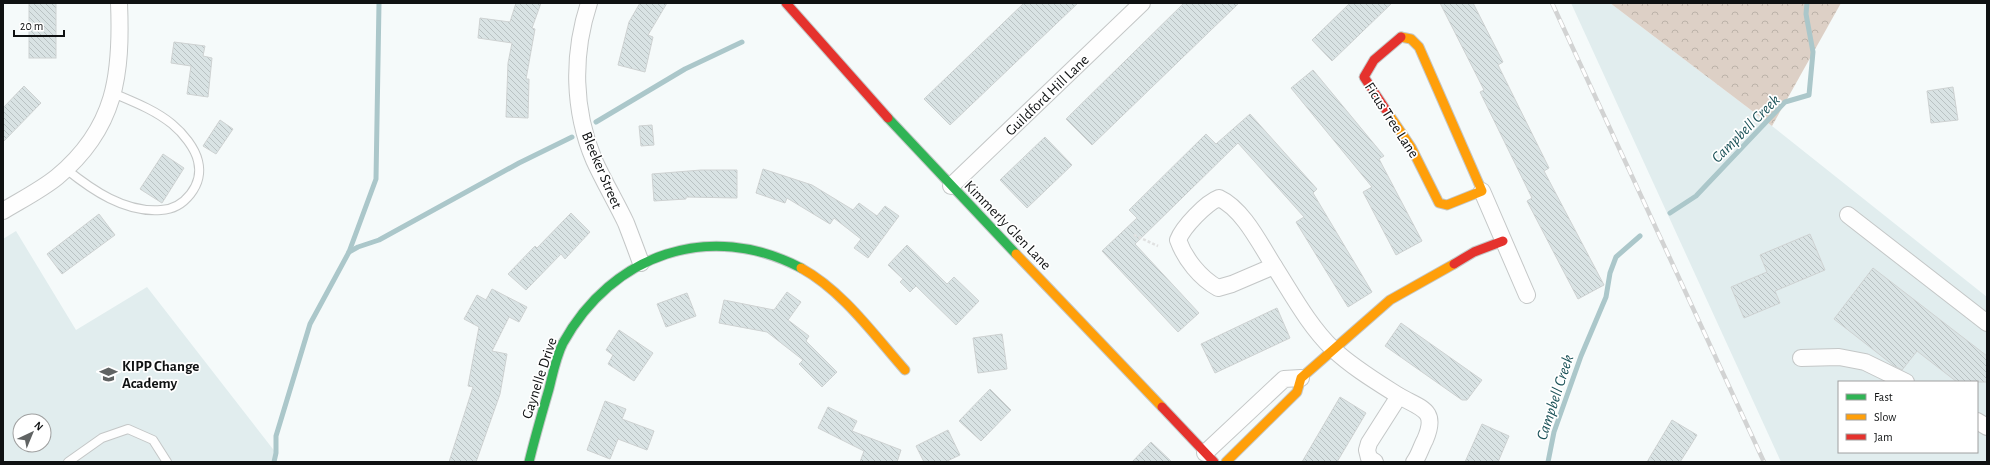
<svg xmlns="http://www.w3.org/2000/svg" width="1990" height="465" font-family="'Alegreya Sans',sans-serif">
<defs>
<pattern id="forest-crowns" width="20" height="18" patternUnits="userSpaceOnUse"><rect width="20" height="18" fill="#ddd0c6"/><path d="M2 6a3 3 0 1 1 6 0M12 15a3 3 0 1 1 6 0" fill="none" stroke="#bcb2a9"/></pattern>
<pattern id="building-back-hatch" width="6" height="6" patternUnits="userSpaceOnUse"><rect width="6" height="6" fill="#d9e3e4"/><path d="M-1 5l2 2M0 0l6 6M5-1l2 2" fill="none" stroke="#b9c2c3"/></pattern>
</defs>
<rect width="100%" height="100%" fill="#f5fafa"/>
<g fill="#e1edee" fill-rule="evenodd">
<path d="M 1571,3 L 1610,3 L 1772,126 L 1987,297 L 1987,462 L 1781,462 ZM 1839,382 L 1977,382 L 1977,452 L 1839,452 Z"/>
<path d="M 16,231 L 76,330 L 147,287 L 276,453 L 274,462 L 3,462 L 3,239 ZM 20,421 L 44,421 L 44,445 L 20,445 Z"/>
</g>
<polygon fill="url(#forest-crowns)" points="1610,3 1841,3 1772,126"/>
<g fill="none" stroke-linecap="round" stroke-linejoin="round">
<g stroke="#abc7ca" stroke-width="5">
<polyline points="596,122 685,69 742,42"/>
<polyline points="1670,213 1696,196 1785,102 1809,95 1813,52 1806,14 1807,3"/>
<polyline points="349,252 358,247 379,240 519,163 572,137"/>
<polyline points="274,462 276,453 276,436 310,324 349,252 376,179 379,3"/>
<polyline points="1548,462 1554,432 1581,356 1606,297 1610,273 1616,257 1640,236"/>
</g>
</g>
<g fill="url(#building-back-hatch)" stroke="#ced2d2">
<rect x="29" y="3" width="27" height="55"/>
<polygon points="516,3 541,3 532,28 535,29 526,79 529,79 528,118 506,117 508,63 512,43 478,38 480,18 510,22"/>
<polygon points="640,3 667,3 648,35 653,37 645,72 618,65 629,22"/>
<polygon points="1024,3 1078,3 950,125 924,99"/>
<polygon points="1184,3 1239,3 1092,145 1066,119"/>
<polygon points="1350,3 1392,3 1332,61 1312,40"/>
<polygon points="1440,3 1473,3 1503,62 1498,65 1549,168 1544,171 1604,285 1578,299 1527,201 1532,198 1480,92 1484,90"/>
<polygon points="174,42 205,46 203,56 212,58 208,97 187,94 191,66 171,63"/>
<polygon points="1313,70 1384,156 1379,159 1422,241 1396,255 1363,192 1372,187 1291,88"/>
<polygon points="24,86 41,103 3,142 3,108"/>
<polygon points="1953,87 1958,120 1931,123 1927,91"/>
<polygon points="1250,114 1317,189 1313,193 1372,292 1348,307 1296,222 1304,217 1238,143 1135,244 1199,313 1178,332 1102,251 1137,218 1129,210 1206,134 1216,144"/>
<polygon points="220,120 233,129 216,154 203,146"/>
<polygon points="652,125 654,145 641,146 639,126"/>
<polygon points="1045,137 1072,165 1027,208 1000,180"/>
<polygon points="163,154 184,168 162,203 140,189"/>
<polygon points="763,169 812,185 853,210 859,203 877,216 885,206 899,216 868,258 854,248 861,239 834,218 830,224 787,198 785,203 756,193"/>
<polygon points="701,170 737,170 737,198 686,197 686,199 654,201 652,174"/>
<polygon points="571,213 590,232 565,259 561,254 526,290 508,274 535,246 537,248"/>
<polygon points="99,214 115,235 62,274 47,254"/>
<polygon points="1810,234 1825,270 1775,291 1780,303 1744,318 1731,287 1767,272 1760,255"/>
<polygon points="907,245 947,284 954,277 979,301 956,325 916,286 910,292 900,282 903,279 888,265"/>
<polygon points="1873,268 1987,356 1987,382 1957,382 1917,351 1902,370 1893,365 1834,319"/>
<polygon points="492,289 527,307 519,322 509,317 492,351 507,354 500,394 476,462 449,462 473,387 468,386 479,327 464,319 477,295 486,300"/>
<polygon points="787,292 801,302 788,320 809,336 806,341 837,372 822,387 799,364 803,360 767,332 719,323 724,300 774,310"/>
<polygon points="687,293 696,316 666,327 657,304"/>
<polygon points="1277,308 1290,338 1215,373 1201,344"/>
<polygon points="1401,323 1482,380 1467,400 1462,400 1385,346"/>
<polygon points="619,330 653,353 634,381 608,364 613,355 606,350"/>
<polygon points="1002,334 1007,369 978,373 973,338"/>
<polygon points="990,389 1011,410 981,441 959,421"/>
<polygon points="1340,397 1366,413 1337,462 1302,462"/>
<polygon points="605,401 626,409 622,419 654,431 647,450 618,439 610,459 587,450"/>
<polygon points="828,407 857,421 852,431 901,450 897,462 860,462 864,451 818,428"/>
<polygon points="1672,420 1697,435 1689,448 1680,462 1647,462"/>
<polygon points="1482,424 1509,436 1498,462 1465,462"/>
<polygon points="948,430 960,455 945,462 924,462 916,446"/>
<polygon points="1151,442 1172,462 1132,462"/>
</g>
<g fill="none" stroke-linecap="round" stroke-linejoin="round">
<defs>
<g id="lane">
<path d="M 66,169 C 92,190 125,213 161,210 C 184,209 204,185 198,161 C 195,148 183,133 172,124 C 155,110 134,102 113,93"/>
<polyline points="68,462 102,438 128,429 153,440 167,462"/>
</g>
<g id="street">
<path d="M 589,3 C 572,55 573,110 594,160 C 604,182 616,202 626,223 C 631,236 636,249 641,263"/>
<polyline points="951,186 1142,3"/>
<polyline points="1482,191 1527,295"/>
<path d="M 1219,198 C 1243,209 1260,244 1274,266 L 1232,284 L 1218,288 C 1200,278 1185,259 1178,240 C 1183,227 1206,203 1219,198 Z"/>
<path d="M 3,211 C 21,200 41,190 57,177 C 116,128 122,74 119,3"/>
<polyline points="1848,215 1987,323"/>
<path d="M 1274,266 C 1292,294 1309,326 1333,349 C 1352,367 1377,382 1399,396"/>
<polyline points="1801,358 1839,357 1865,362 1906,382"/>
<polyline points="1977,421 1987,427"/>
<polyline points="1205,453 1284,379 1301,378"/>
<path d="M 1375,462 L 1369,458 L 1367,450 L 1369,443 L 1399,396 C 1422,409 1438,410 1425,440 C 1421,447 1419,456 1414,462"/>
</g>
<g id="fast">
<polyline points="888,118 1016,254"/>
<path d="M 529,462 C 535,437 542,413 549,389 C 553,373 556,357 563,343 C 612,254 710,220 801,268"/>
</g>
<g id="slow">
<polyline points="1388,113 1411,147 1439,203 1447,205 1482,191 1419,47 1411,39 1401,37"/>
<polyline points="1016,254 1162,407"/>
<path d="M 801,268 C 843,291 874,335 905,370"/>
<polyline points="1226,462 1297,392 1301,378 1390,300 1454,264"/>
</g>
<g id="jam">
<polyline points="786,3 888,118"/>
<polyline points="1388,113 1364,77 1374,60 1401,37"/>
<polyline points="1454,264 1474,252 1503,241"/>
<polyline points="1162,407 1214,462"/>
</g>
</defs>
<use href="#lane" stroke="#c4c7c7" stroke-width="10"/>
<use href="#street" stroke="#c4c7c7" stroke-width="18"/>
<use href="#fast" stroke="#c4c7c7" stroke-width="11"/>
<use href="#slow" stroke="#c4c7c7" stroke-width="11"/>
<use href="#jam" stroke="#c4c7c7" stroke-width="11"/>
<polyline stroke="#e0e1e1" stroke-width="2.5" stroke-dasharray="3 2" stroke-linecap="butt" points="1134,235 1158,246"/>
<use href="#lane" stroke="#fefefe" stroke-width="8"/>
<use href="#street" stroke="#fefefe" stroke-width="16"/>
<use href="#fast" stroke="#30b455" stroke-width="9"/>
<use href="#slow" stroke="#ff9f0a" stroke-width="9"/>
<use href="#jam" stroke="#e5322d" stroke-width="9"/>
<defs>
<polyline id="rail" points="1552,3 1764,462"/>
</defs>
<use href="#rail" stroke="#d2d3d3" stroke-width="4.5"/>
<use href="#rail" stroke="#fff" stroke-width="3" stroke-dasharray="9" stroke-linecap="butt"/>
</g>
<defs>
<symbol id="school-bare" viewBox="-9 -9 18 18"><path d="M0-5L7-2L0 1L-7-2ZM-4 1L0 2.5L4 1V4Q0 6-4 4Z" fill="#606363" stroke="#fff" stroke-width="2.5" paint-order="stroke"/></symbol>
</defs>
<g fill-rule="evenodd">
<use href="#school-bare" x="96" y="362" width="25" height="25"/>
</g>
<g text-anchor="middle" stroke-width="3.5" stroke-linejoin="round" paint-order="stroke">
<g font-size="15" fill="#0f1112" stroke="#fff">
<text transform="translate(1047 95) rotate(-44)" y="5">Guildford Hill Lane</text>
<text transform="translate(1392 120) rotate(57)" y="5">Ficus Tree Lane</text>
<text transform="translate(602 170) rotate(67)" y="5">Bleeker Street</text>
<text transform="translate(1008 225) rotate(46)" y="5">Kimmerly Glen Lane</text>
<text transform="translate(539 378) rotate(-72)" y="5">Gaynelle Drive</text>
</g>
<g font-size="15" font-weight="bold" fill="#0f1112" stroke="#fff" text-anchor="start">
<text x="122" y="371">KIPP Change<tspan x="122" dy="17">Academy</tspan></text>
</g>
<g font-size="16" font-style="italic" fill="#1a5157" stroke="#fff">
<text transform="translate(1745 128) rotate(-45)" y="6">Campbell Creek</text>
<text transform="translate(1554 397) rotate(-72)" y="6">Campbell Creek</text>
</g>
</g>
<rect width="1990" height="465" fill="none" stroke="#0f1112" stroke-width="8"/>
<rect x="1838" y="381" width="140" height="72" fill="#ffffff" stroke="#9fa0a0"/>
<rect x="1846" y="394" width="20" height="6" fill="#30b455" stroke="#9fa0a0"/>
<text x="1874" y="401" font-size="12" fill="#0f1112">Fast</text>
<rect x="1846" y="414" width="20" height="6" fill="#ff9f0a" stroke="#9fa0a0"/>
<text x="1874" y="421" font-size="12" fill="#0f1112">Slow</text>
<rect x="1846" y="434" width="20" height="6" fill="#e5322d" stroke="#9fa0a0"/>
<text x="1874" y="441" font-size="12" fill="#0f1112">Jam</text>
<g transform="translate(32 433) rotate(44)"><circle r="19" fill="#ffffff" stroke="#9fa0a0"/>
<path d="M0-3L7 15L0 10L-7 15Z" fill="#606363"/>
<text y="-6" font-size="11" font-weight="bold" text-anchor="middle" fill="#0f1112">N</text>
</g>
<path d="M14 30v6h50v-6" fill="none" stroke="#0f1112" stroke-width="2"/>
<text x="20" y="30" font-size="12" fill="#0f1112" stroke="#ffffff" stroke-width="3" paint-order="stroke">20 m</text>
</svg>
